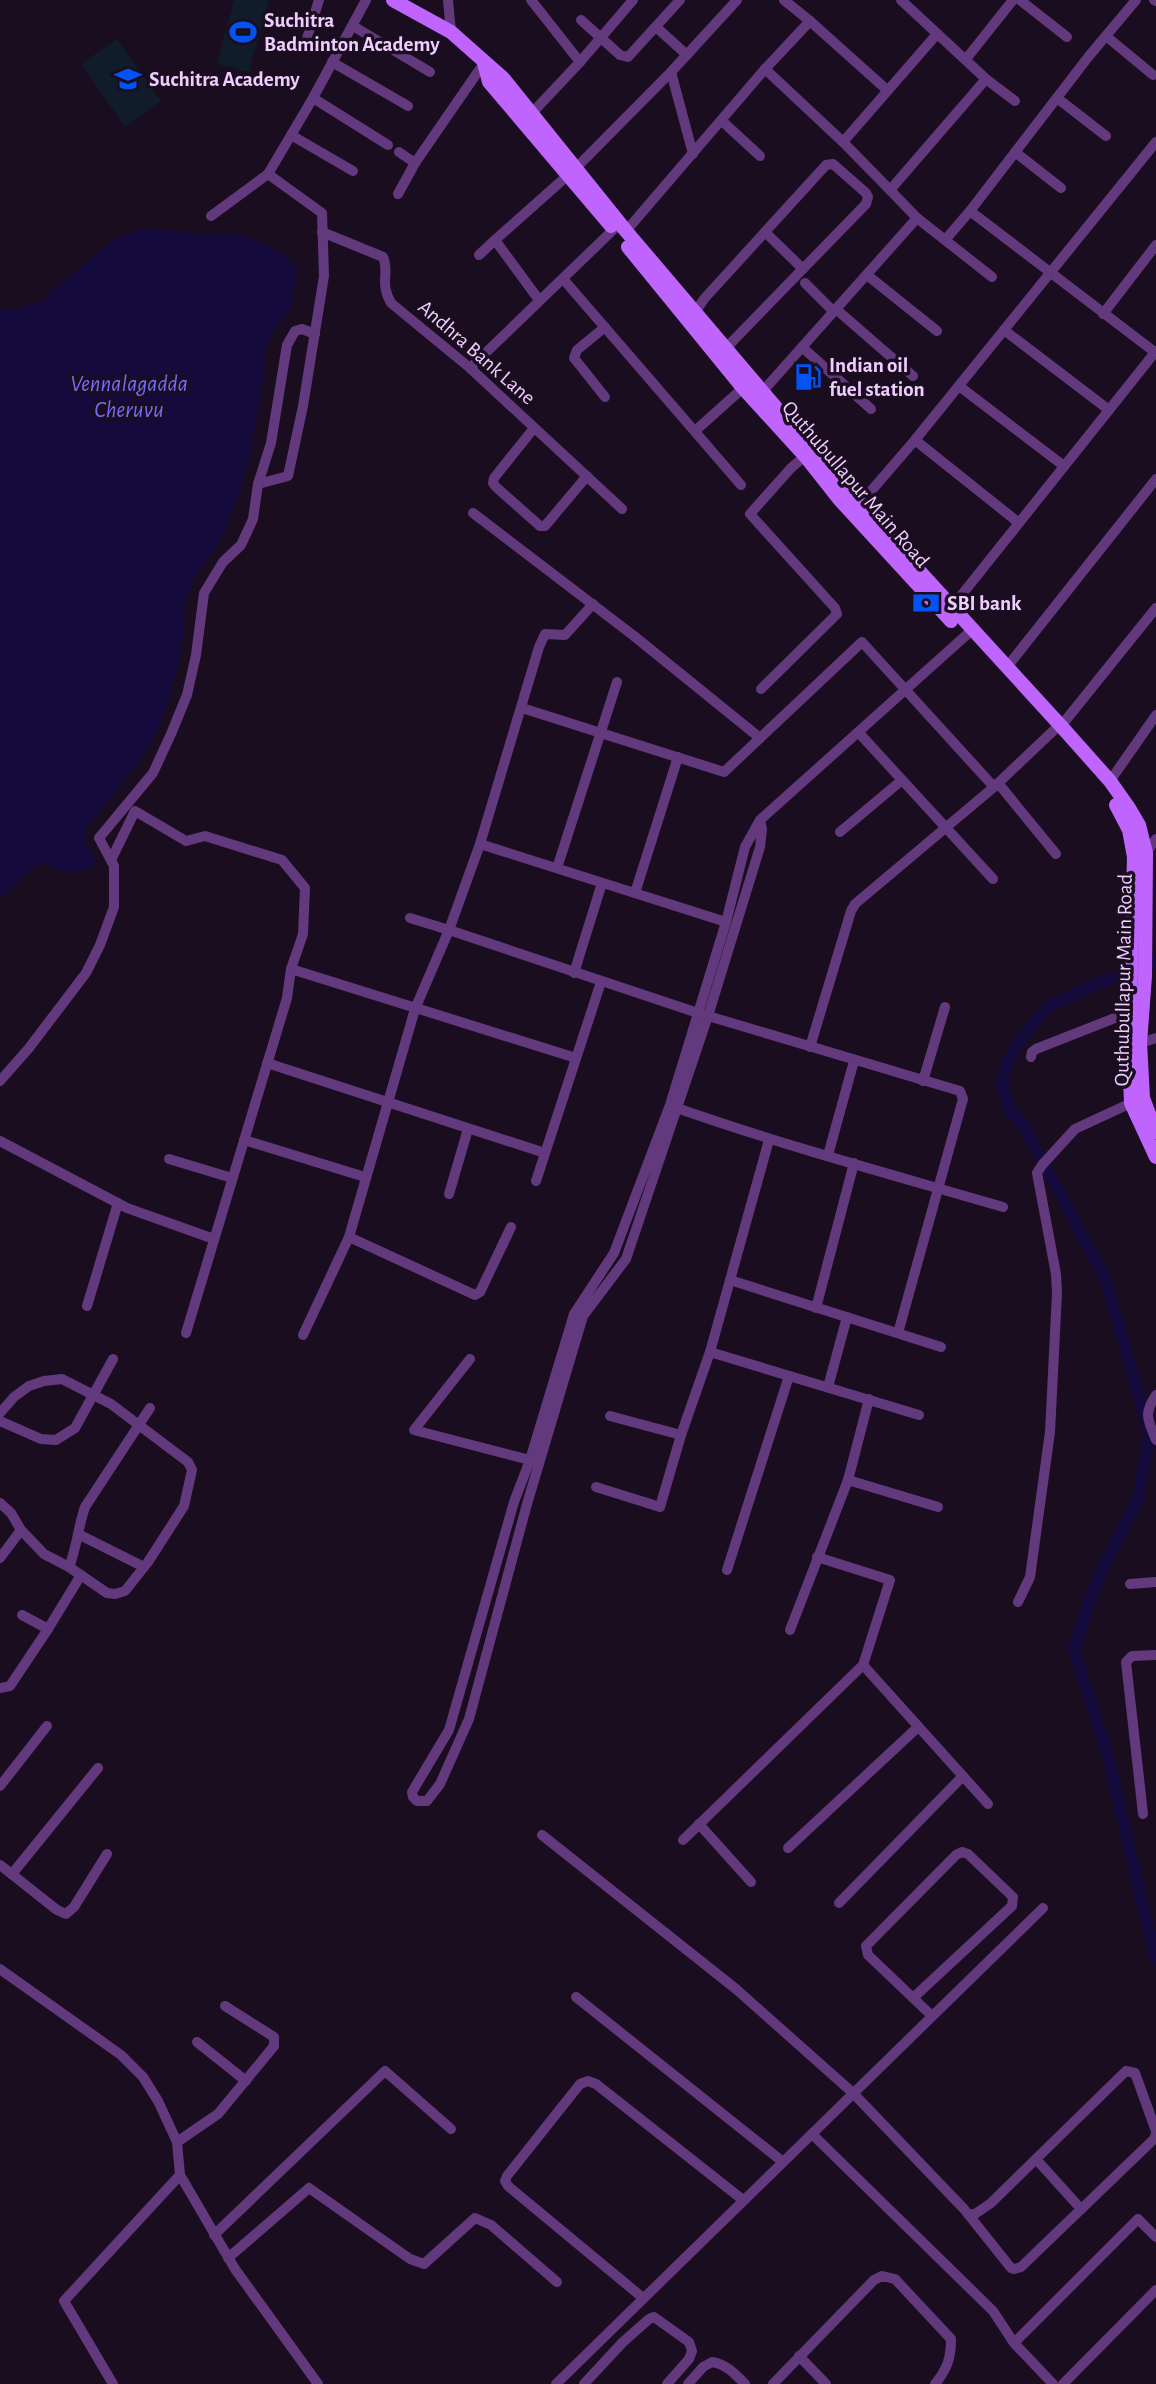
<svg xmlns="http://www.w3.org/2000/svg" width="1156" height="2384" font-family="'Alegreya Sans',sans-serif">
<rect width="100%" height="100%" fill="#1b0d20"/>
<g fill="#101c2a">
<polygon points="234,0 269,0 249,72 217,64"/>
<polygon points="117,39 161,101 125,127 81,64"/>
</g>
<path fill="#140a3c" d="M 140,230 L 166,230 L 207,235 L 230,233 L 254,239 L 286,256 L 297,270 L 291,309 L 275,328 L 265,348 L 264,374 L 250,454 L 240,492 L 226,528 L 213,552 L 196,574 L 185,602 L 183,638 L 176,674 L 159,728 L 144,756 L 85,829 L 86,844 L 92,851 L 95,862 C 79,880 63,872 45,863 C 28,868 15,888 0,899 L 0,310 L 13,310 L 39,303 L 114,239 Z"/>
<g fill="none" stroke-linecap="round" stroke-linejoin="round">
<polyline stroke="#140a3c" stroke-width="12" points="1156,962 1092,986 1048,1007 1021,1039 1008,1061 1002,1084 1009,1109 1023,1124 1105,1278 1150,1434 1137,1502 1105,1563 1088,1605 1074,1650 1106,1749 1156,1960"/>
<g stroke="#63397e" stroke-width="10">
<polyline points="448,0 451,32"/>
<polyline points="531,0 580,62"/>
<polyline points="784,0 810,21 887,90"/>
<polyline points="901,0 986,79 1015,101"/>
<polyline points="1020,0 1067,37"/>
<polyline points="1136,0 1089,56 970,211 1156,353"/>
<polyline points="1154,0 1156,1"/>
<polyline points="581,20 620,55 628,57 680,0"/>
<polyline points="353,26 430,72"/>
<polyline points="656,27 687,55"/>
<polyline points="1106,36 1153,75"/>
<polyline points="304,48 319,0"/>
<polyline points="966,59 1013,0"/>
<polyline points="332,62 408,106"/>
<polyline points="765,69 843,142 890,190 986,79"/>
<polyline points="671,72 693,154"/>
<polyline points="313,98 388,145"/>
<polyline points="1057,98 1106,136"/>
<polyline points="532,113 580,62 633,0"/>
<polyline points="722,121 760,156"/>
<polyline points="291,135 353,171"/>
<polyline points="843,142 937,34"/>
<polyline points="399,152 415,163"/>
<polyline points="1015,152 1061,188"/>
<polyline points="890,190 917,218 945,240 970,211"/>
<polyline points="398,194 415,163 484,63"/>
<polyline points="211,216 268,174"/>
<polyline points="626,231 765,69 810,21"/>
<path d="M 322,232 L 383,257 C 390,273 379,282 391,303 L 470,368 L 622,509"/>
<polyline points="765,232 803,269"/>
<polyline points="495,240 576,168 671,72 737,0"/>
<polyline points="945,240 992,277"/>
<polyline points="479,255 495,240 539,300"/>
<polyline points="867,275 937,331"/>
<polyline points="564,280 741,485"/>
<polyline points="805,283 834,312"/>
<polyline points="837,310 913,376"/>
<polyline points="696,311 704,299 826,165 833,164 866,193 868,197 866,204 725,349"/>
<polyline points="1103,314 1156,245"/>
<polyline points="605,327 577,350 574,358 605,397"/>
<polyline points="1004,330 1109,410"/>
<polyline points="802,347 871,409"/>
<polyline points="470,368 614,229"/>
<polyline points="959,386 1064,466"/>
<polyline points="763,391 917,218"/>
<polyline points="534,428 494,478 493,483 496,487 540,526 545,526 587,476"/>
<polyline points="695,431 743,388"/>
<polyline points="915,440 1019,523"/>
<polyline points="258,484 288,476 303,406 324,276 322,213 268,174 313,98 366,0"/>
<polyline points="859,505 915,440 1156,142"/>
<polyline points="473,513 634,636 760,738"/>
<polyline points="593,604 565,635 545,634 539,647 480,844 449,930 698,1013 960,1091 963,1099 898,1333"/>
<polyline points="952,607 1156,351"/>
<polyline points="1007,667 1156,479"/>
<polyline points="761,689 837,614 835,608 750,514 791,468 805,456"/>
<polyline points="522,708 724,772 862,642 994,787"/>
<polyline points="1061,726 1156,608"/>
<polyline points="859,733 993,879"/>
<polyline points="1110,781 1156,715"/>
<polyline points="998,783 1056,854"/>
<polyline points="760,820 762,829 760,847 708,1016 626,1259 583,1316 527,1504 469,1719 440,1784 427,1801 417,1801 413,1797 412,1792 449,1730 514,1502 530,1460 574,1314 614,1253 670,1105 726,922 745,847 760,820 972,630"/>
<polyline points="840,832 902,780"/>
<polyline points="480,844 726,922"/>
<polyline points="1146,853 1156,839"/>
<polyline points="111,860 135,811 186,841 205,836 282,860 305,888 303,934 291,969"/>
<polyline points="557,868 617,682"/>
<polyline points="635,893 678,757"/>
<polyline points="574,973 602,883"/>
<polyline points="1140,1043 1156,1038"/>
<polyline points="810,1047 851,911 855,904 994,787 1054,730"/>
<polyline points="1031,1057 1032,1052 1036,1049 1130,1012"/>
<polyline points="267,1063 545,1153"/>
<polyline points="0,1081 29,1048 86,973 100,945 114,907 114,866 99,838 153,773 171,734 187,695 196,655 204,593 223,562 241,545 253,519 258,484 271,443 287,345 295,331 302,329 315,334"/>
<polyline points="923,1081 945,1007"/>
<path d="M 674,1107 C 782,1145 893,1175 1003,1207"/>
<polyline points="244,1140 365,1177"/>
<polyline points="0,1141 127,1208 214,1239"/>
<polyline points="828,1155 854,1061"/>
<polyline points="169,1159 232,1178"/>
<polyline points="536,1181 601,982"/>
<polyline points="449,1194 468,1129"/>
<polyline points="349,1237 475,1295 480,1292 511,1227"/>
<polyline points="730,1280 941,1347"/>
<polyline points="87,1306 118,1203"/>
<polyline points="816,1308 854,1163"/>
<polyline points="186,1333 287,998 291,969 576,1058"/>
<polyline points="303,1335 349,1237 415,1009 449,930 410,918"/>
<polyline points="710,1352 919,1415"/>
<polyline points="470,1359 414,1430 530,1460"/>
<polyline points="828,1387 847,1317"/>
<path d="M 1156,1395 C 1143,1414 1148,1420 1156,1440"/>
<polyline points="0,1413 14,1397 29,1386 44,1381 62,1379 111,1404 188,1462 192,1470 184,1506 148,1562 125,1591 115,1594 107,1593 69,1567 44,1554 21,1530 11,1513 0,1503"/>
<polyline points="610,1416 681,1435"/>
<polyline points="0,1421 41,1439 56,1440 75,1428 113,1359"/>
<polyline points="848,1480 938,1507"/>
<polyline points="596,1487 660,1507 681,1435 710,1352 769,1140"/>
<polyline points="80,1535 144,1567"/>
<polyline points="0,1558 21,1530"/>
<path d="M 69,1567 C 77,1547 78,1527 85,1507 L 150,1408"/>
<polyline points="727,1570 789,1376"/>
<polyline points="1130,1584 1156,1582"/>
<polyline points="1018,1602 1030,1577 1050,1432 1057,1293 1056,1274 1037,1173 1042,1165 1075,1129 1131,1103"/>
<polyline points="22,1615 48,1629"/>
<polyline points="790,1630 848,1480 869,1399"/>
<polyline points="863,1665 988,1804"/>
<polyline points="0,1688 10,1686 48,1629 81,1575"/>
<polyline points="0,1786 47,1726"/>
<polyline points="1143,1814 1126,1662 1132,1656 1156,1655"/>
<polyline points="699,1824 751,1882"/>
<polyline points="542,1835 736,1989 853,2093 964,2209 1011,2268 1014,2269 1021,2267 1154,2139 1156,2134"/>
<polyline points="683,1840 863,1665 890,1580 817,1557"/>
<polyline points="788,1848 918,1727"/>
<polyline points="0,1865 57,1910 66,1914 74,1907 107,1854"/>
<polyline points="12,1874 98,1768"/>
<polyline points="839,1903 963,1776"/>
<polyline points="0,1969 121,2055 143,2077 158,2101 177,2142 180,2175 235,2269 318,2384"/>
<polyline points="576,1997 783,2162"/>
<polyline points="913,1998 1012,1906 1013,1897 968,1854 962,1852 956,1855 866,1946 868,1955 932,2016"/>
<polyline points="197,2042 246,2081"/>
<polyline points="812,2134 993,2311 1014,2343 1053,2384"/>
<polyline points="177,2142 218,2114 274,2046 274,2037 225,2006"/>
<polyline points="1036,2159 1081,2209"/>
<polyline points="968,2214 975,2214 991,2203 1126,2071 1135,2073 1156,2131"/>
<polyline points="214,2235 385,2071 451,2129"/>
<polyline points="228,2258 309,2188 410,2259 424,2264 475,2218 491,2225 557,2282"/>
<polyline points="643,2298 508,2186 505,2181 507,2176 580,2084 588,2081 596,2084 743,2200"/>
<polyline points="1014,2343 1138,2219 1156,2237"/>
<polyline points="799,2356 826,2384"/>
<polyline points="113,2384 64,2301 180,2175"/>
<polyline points="556,2384 1043,1908"/>
<polyline points="584,2384 623,2342 649,2319 654,2317 689,2342 692,2351 689,2359 667,2384"/>
<path d="M 688,2384 L 703,2367 L 712,2362 C 726,2364 735,2374 745,2384"/>
<path d="M 773,2384 L 874,2280 L 882,2276 L 895,2279 L 951,2339 C 951,2359 947,2369 935,2384"/>
<polyline points="1063,2384 1156,2290"/>
</g>
<g stroke="#bf65fd" stroke-width="14">
<polyline points="393,0 451,32 503,78 626,231 859,505 1061,726 1110,781 1129,808 1139,825 1146,853 1145,976 1140,1043 1143,1098 1156,1132"/>
<polyline points="484,63 489,82 611,226"/>
<polyline points="628,247 743,388 805,456 839,499 951,621"/>
<polyline points="1116,805 1129,830 1134,857 1129,1051 1131,1103 1156,1157"/>
</g>
</g>
<defs>
<symbol id="stadium-bare" viewBox="-9 -9 18 18"><path d="M0-5a6.5 5 0 1 0 0 10a6.5 5 0 1 0 0-10ZM-3.5-1.8h7v3.6h-7Z" fill="#0353f3" stroke="#1b0d20" stroke-width="2.5" paint-order="stroke"/></symbol>
<symbol id="school-bare" viewBox="-9 -9 18 18"><path d="M0-5L7-2L0 1L-7-2ZM-4 1L0 2.5L4 1V4Q0 6-4 4Z" fill="#0353f3" stroke="#1b0d20" stroke-width="2.5" paint-order="stroke"/></symbol>
<symbol id="fuel-bare" viewBox="-9 -9 18 18"><path d="M-5.5-6h7V0h2V4h1.3V-2.5L3-4.5l.8-.8L6-3V5H2.5V1h-1V6h-7ZM-4.2-4.7v3.2H.2V-4.7Z" fill="#0353f3" stroke="#1b0d20" stroke-width="2.5" paint-order="stroke"/></symbol>
<symbol id="bank-bare" viewBox="-9 -9 18 18"><path d="M-6-4H6V4H-6ZM0-2.3a2.3 2.3 0 1 0 0 4.6a2.3 2.3 0 1 0 0-4.6Z" fill="#0353f3" stroke="#1b0d20" stroke-width="2.5" paint-order="stroke"/></symbol>
</defs>
<g fill-rule="evenodd">
<use href="#stadium-bare" x="224" y="13" width="38" height="38"/>
<use href="#school-bare" x="109" y="60" width="38" height="38"/>
<use href="#fuel-bare" x="789" y="358" width="38" height="38"/>
<use href="#bank-bare" x="907" y="584" width="38" height="38"/>
</g>
<g text-anchor="middle" stroke-width="7" stroke-linejoin="round" paint-order="stroke">
<g font-size="21" font-weight="bold" fill="#efcdfe" stroke="#1b0d20" text-anchor="start">
<text x="264" y="27">Suchitra<tspan x="264" dy="24">Badminton Academy</tspan></text>
<text x="149" y="86">Suchitra Academy</text>
<text x="829" y="372">Indian oil<tspan x="829" dy="24">fuel station</tspan></text>
<text x="947" y="610">SBI bank</text>
</g>
<g font-size="21" fill="#efcdfe" stroke="#1b0d20">
<text transform="translate(477 352) rotate(41)" y="7">Andhra Bank Lane</text>
<text transform="translate(856 484) rotate(49)" y="7">Quthubullapur Main Road</text>
<text transform="translate(1123 980) rotate(-89)" y="7">Quthubullapur Main Road</text>
</g>
<g font-size="23" font-style="italic" fill="#726cfd" stroke="#1b0d20">
<text x="129" y="391">Vennalagadda<tspan x="129" dy="26">Cheruvu</tspan></text>
</g>
</g>
</svg>
